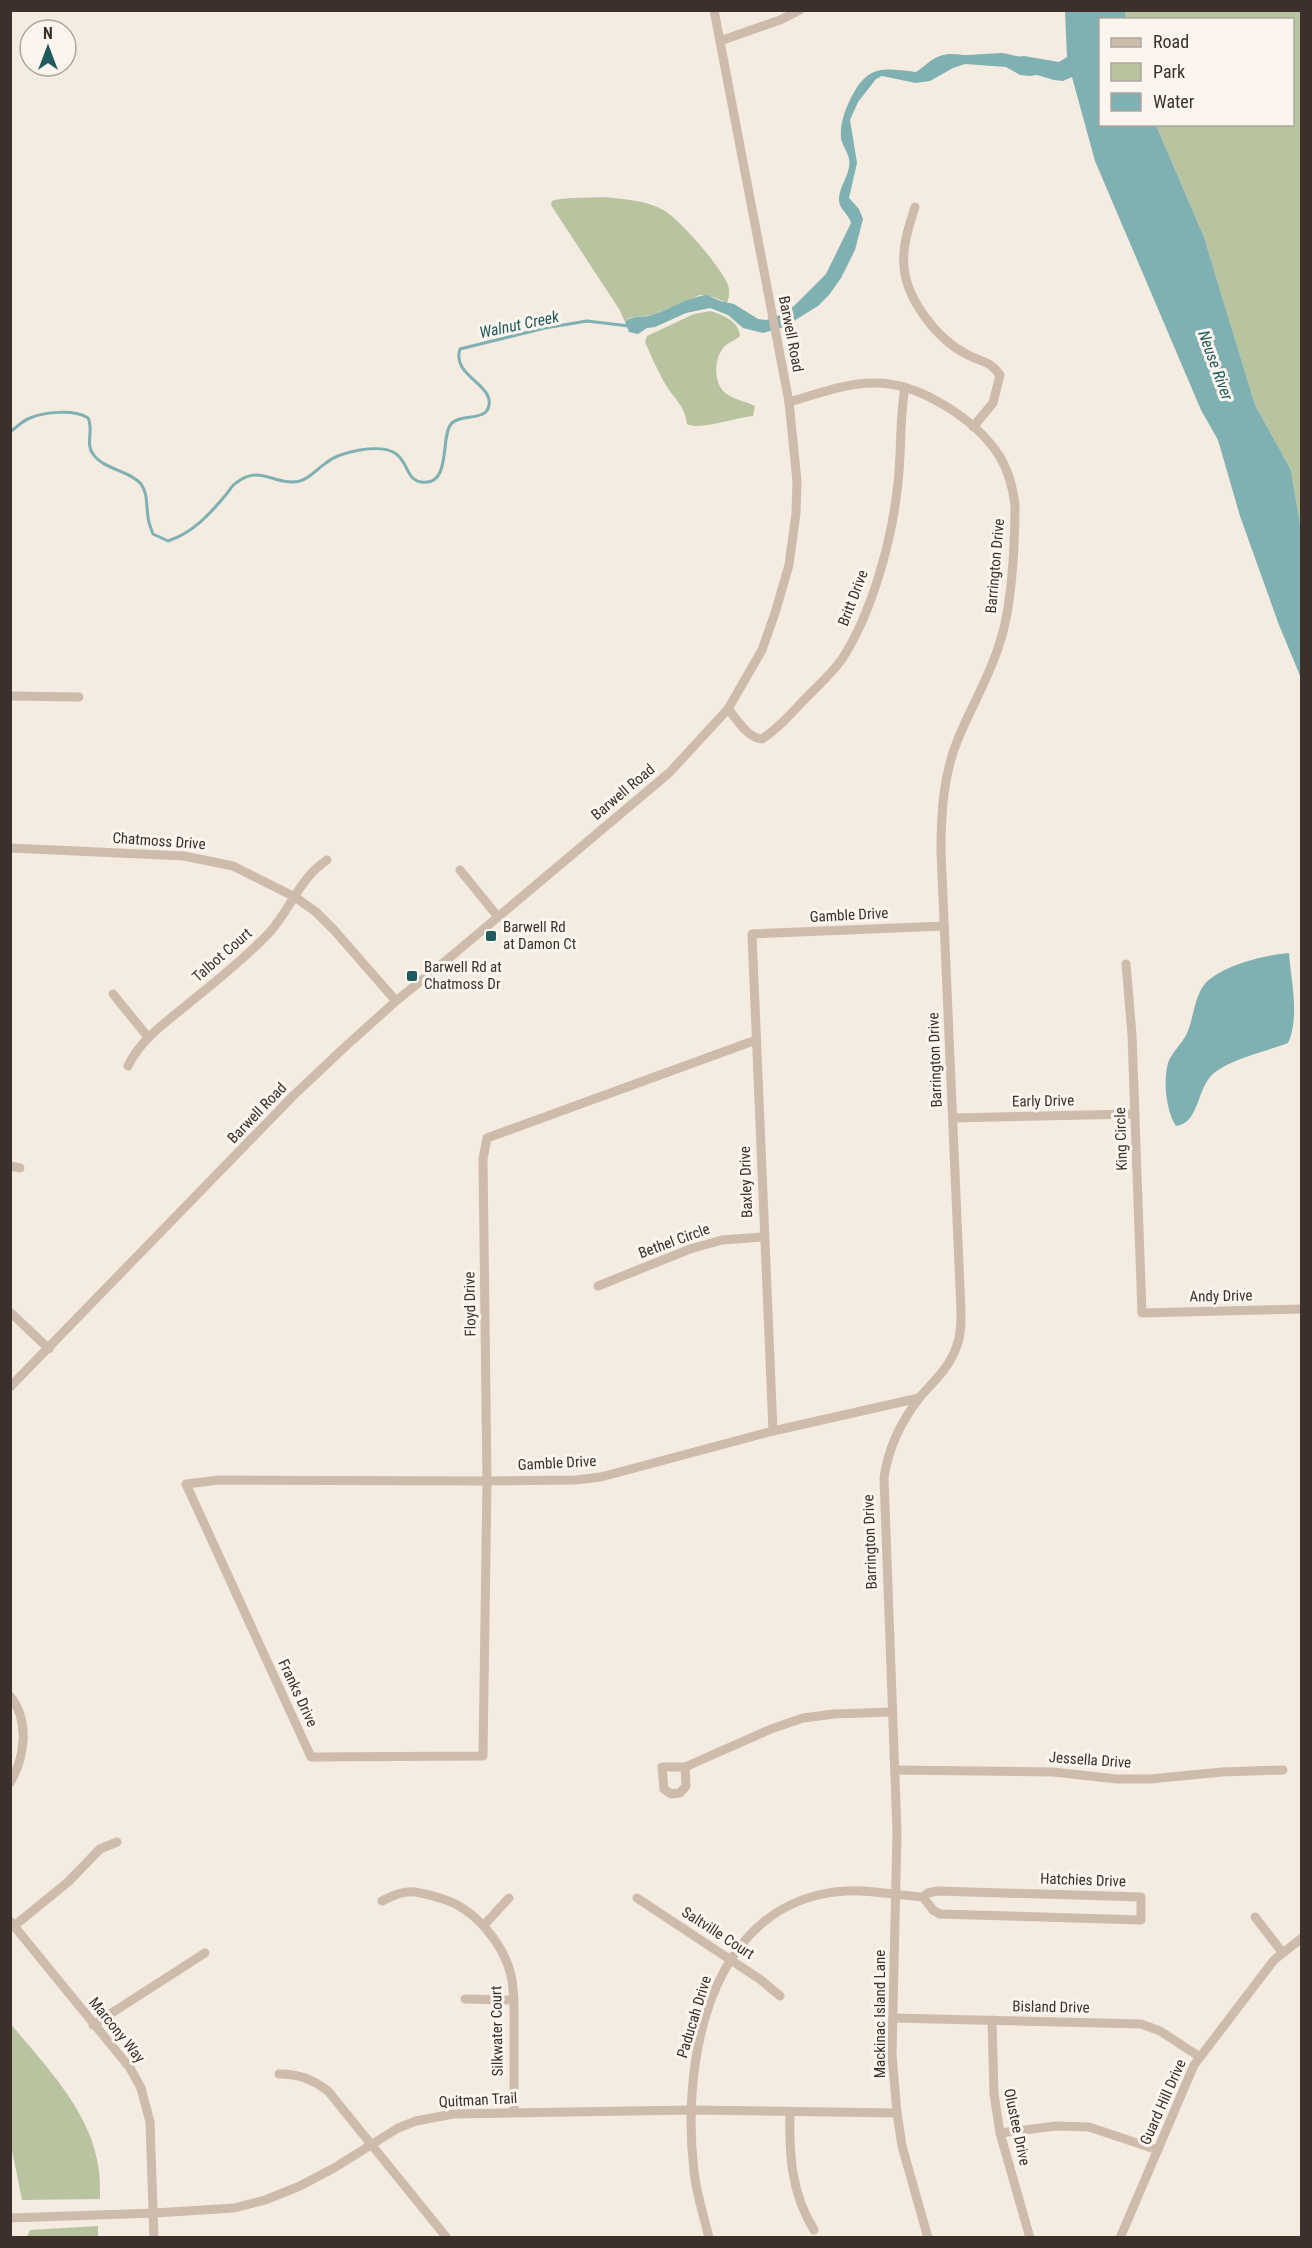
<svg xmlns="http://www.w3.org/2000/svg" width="1312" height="2248" font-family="'Roboto Condensed',sans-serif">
<rect width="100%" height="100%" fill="#f4ebe1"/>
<g fill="#b8c4a0">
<polygon points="1125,11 1301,11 1301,530 1291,470 1255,405 1204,237 1156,125 1292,124 1292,20 1126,19"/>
<path d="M 603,197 C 623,199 647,200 665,211 C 682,222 721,267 728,285 C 730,291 729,297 727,303 L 713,297 L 700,295 L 653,315 L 629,318 L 625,322 L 619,309 L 551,205 L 552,201 C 562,197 589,198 603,197 Z"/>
<path d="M 710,311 C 723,315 739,321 740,336 C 735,341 728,342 724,347 C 713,359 713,386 728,395 C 736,400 747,402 755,406 L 753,416 C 737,417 699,431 687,424 C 685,405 673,398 664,382 C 657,369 651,356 645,342 L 647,336 L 694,314 Z"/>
<path d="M 10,2023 C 46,2067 92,2112 99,2171 C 100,2180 100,2190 100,2199 L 22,2200 L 11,2145 Z"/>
<polygon points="98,2226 98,2237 27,2237 30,2230"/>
</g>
<g fill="#7fb0b2">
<path d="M 1065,11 L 1125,11 L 1126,19 L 1100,20 L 1100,124 L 1156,125 L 1204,237 L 1255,405 L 1291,470 L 1301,530 L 1301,678 L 1279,625 L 1240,516 L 1218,440 L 1201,410 L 1095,161 L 1072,77 L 1063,81 L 1054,80 L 1037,75 L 1030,76 L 1020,75 L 1006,67 L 965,64 L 953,68 L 930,81 L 916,83 L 882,76 L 876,79 L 858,102 L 850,120 L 857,163 L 849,198 L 859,209 L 863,219 L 855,250 L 841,278 L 829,295 L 818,306 L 784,327 L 763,333 L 743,328 L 728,315 L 710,308 L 686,313 L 655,327 L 647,328 L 638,334 L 629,332 L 625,322 C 631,315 643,318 652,315 C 671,309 687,297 707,295 L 720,301 L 734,304 L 758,319 L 766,320 L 776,317 L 794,306 L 826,274 L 851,223 C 849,214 838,208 839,199 C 839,186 852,172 849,159 C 848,152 842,145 841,138 C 840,125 844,113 849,102 C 866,66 879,67 916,72 C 924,67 931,59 940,56 C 950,52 958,55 968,55 C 980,54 990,54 1001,53 C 1009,53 1016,58 1024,56 L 1059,62 L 1067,57 Z"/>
<path d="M 1289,953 C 1291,981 1300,1017 1288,1043 C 1267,1051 1231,1059 1214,1073 C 1196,1088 1200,1123 1176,1126 C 1166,1111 1163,1081 1168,1063 C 1172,1051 1185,1042 1189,1028 C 1194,1014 1195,997 1204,985 C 1220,966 1265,955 1289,953 Z"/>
</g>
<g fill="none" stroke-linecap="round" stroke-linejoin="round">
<path stroke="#7fb0b2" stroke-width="3" d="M 10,432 C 17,427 22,421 30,418 C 44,412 74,409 88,418 C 94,429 85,444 93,454 C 104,470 129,470 141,484 C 148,494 146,505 148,516 C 148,522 151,528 153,534 L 168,541 C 192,533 208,516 224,497 C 228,493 231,486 236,483 C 260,463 275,487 300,481 C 309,479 318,468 326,463 C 334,456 349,452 360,450 C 416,441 398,478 421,482 C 452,487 440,437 451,424 C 460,413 487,422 489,405 C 493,384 451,375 460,349 L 545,328 L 587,321 L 629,326"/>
<g stroke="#cdbbac" stroke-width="9">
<polyline points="720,41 780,20 800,10"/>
<path d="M 915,207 C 909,226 902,246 904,266 C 906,299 937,339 966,354 C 982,363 988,359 1000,375 L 993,403 L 973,427"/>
<path d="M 789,402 C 817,394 845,383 874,383 C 919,382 977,420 1000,457 C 1009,472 1013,488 1015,505 C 1015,544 1012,606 1000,642 C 990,676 971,707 958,739 C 943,775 941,814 941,852 L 961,1311 C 961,1323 961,1336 956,1348 C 949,1368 933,1382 920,1397 C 902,1420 888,1449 884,1478 L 897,1832 L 892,2055 L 897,2113 L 902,2146 L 928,2238"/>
<polyline points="10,696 79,697"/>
<path d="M 728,709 C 737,719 747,738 762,739 C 777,729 789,716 802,702 C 815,688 831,675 842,659 C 871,615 891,543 897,491 C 902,457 899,421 905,387"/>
<polyline points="10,848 184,856 233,866 295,897 316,912 334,930 396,1001"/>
<polyline points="460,870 498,917"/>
<polyline points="1126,964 1132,1035 1142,1313 1302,1309"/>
<polyline points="113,994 148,1037"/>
<polyline points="756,1040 487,1138 483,1159 487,1481 483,1756 311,1757 186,1484 219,1480 487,1481 576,1480 601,1477 773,1431 919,1398"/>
<path d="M 128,1066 C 141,1039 165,1023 188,1004 C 215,982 243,960 268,934 C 290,911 299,878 327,860"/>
<polyline points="953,1118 1135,1114"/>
<polyline points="10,1166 20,1168"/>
<polyline points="598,1286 690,1249 722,1240 763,1237"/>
<polyline points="10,1312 49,1349"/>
<polyline points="10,1387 294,1095 346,1046 396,1001 448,959 669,773 728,709 762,650 775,613 789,565 796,513 797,481 789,402 714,10"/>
<polyline points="773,1431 752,934 944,926"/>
<path d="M 10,1696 C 30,1721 25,1757 10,1783"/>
<polyline points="685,1767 686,1786 680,1793 671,1794 664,1789 662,1767 685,1767 771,1729 803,1718 834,1714 892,1712"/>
<polyline points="895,1770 1053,1772 1117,1779 1150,1779 1222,1772 1283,1770"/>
<polyline points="637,1898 761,1980 780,1996"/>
<path d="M 382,1901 C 408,1887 416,1891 443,1899 C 475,1909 503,1943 511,1975 C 515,1993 514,2012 514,2030 C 514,2057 514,2085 514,2112"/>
<polyline points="1255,1917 1282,1952"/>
<polyline points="10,1921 130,2068 141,2088 150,2122 154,2238"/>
<polyline points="484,1925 509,1898"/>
<polyline points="14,1926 68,1882 100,1849 117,1842"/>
<polyline points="465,1999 514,2000"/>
<polyline points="893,2018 1141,2024 1160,2031 1200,2057"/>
<polyline points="992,2020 994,2094 1000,2133 1030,2238"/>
<polyline points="93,2025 205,1953"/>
<path d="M 279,2074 C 299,2074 312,2079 328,2091 L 447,2238"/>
<path d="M 790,2112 C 789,2154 791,2193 814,2230"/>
<polyline points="1000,2133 1056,2126 1089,2127 1158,2150"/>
<polyline points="10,2218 155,2213 234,2208 265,2200 300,2186 334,2168 398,2128 416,2121 453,2114 692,2110 897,2113"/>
<path d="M 709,2238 C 704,2216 696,2193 694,2171 C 682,2072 704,1923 818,1895 C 858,1886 885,1894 923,1897 L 928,1893 L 937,1891 L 1141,1897 L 1141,1920 L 940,1914 L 933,1910 L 923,1897"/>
<polyline points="1120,2238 1194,2065 1274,1960 1302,1938"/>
</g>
</g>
<g fill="#1f5a5e" stroke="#fbf5ee" stroke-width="2">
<rect x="485" y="930" width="12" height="12" rx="3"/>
<rect x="406" y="970" width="12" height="12" rx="3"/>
</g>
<g text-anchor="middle" stroke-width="6" stroke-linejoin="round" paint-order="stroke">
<g font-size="15" fill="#3b302b" stroke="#fbf5ee">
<text transform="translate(791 334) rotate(79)" y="5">Barwell Road</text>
<text transform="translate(995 566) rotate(-85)" y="5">Barrington Drive</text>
<text transform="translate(853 598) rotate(-69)" y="5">Britt Drive</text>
<text transform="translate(623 792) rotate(-40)" y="5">Barwell Road</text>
<text transform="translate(159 841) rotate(4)" y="5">Chatmoss Drive</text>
<text transform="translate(849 915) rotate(-3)" y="5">Gamble Drive</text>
<text transform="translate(222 955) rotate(-41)" y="5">Talbot Court</text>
<text transform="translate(935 1060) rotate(-92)" y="5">Barrington Drive</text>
<text transform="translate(1043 1101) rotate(-1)" y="5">Early Drive</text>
<text transform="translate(257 1113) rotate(-46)" y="5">Barwell Road</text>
<text transform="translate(1121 1139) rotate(-92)" y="5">King Circle</text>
<text transform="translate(746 1182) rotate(-92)" y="5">Baxley Drive</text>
<text transform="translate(674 1241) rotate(-20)" y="5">Bethel Circle</text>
<text transform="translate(1221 1296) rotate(-1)" y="5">Andy Drive</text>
<text transform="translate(470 1304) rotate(-91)" y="5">Floyd Drive</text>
<text transform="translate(557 1463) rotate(-3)" y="5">Gamble Drive</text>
<text transform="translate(870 1542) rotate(-92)" y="5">Barrington Drive</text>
<text transform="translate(298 1693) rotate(65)" y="5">Franks Drive</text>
<text transform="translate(1090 1760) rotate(4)" y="5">Jessella Drive</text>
<text transform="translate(1083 1880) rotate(2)" y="5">Hatchies Drive</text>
<text transform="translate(718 1933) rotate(33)" y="5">Saltville Court</text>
<text transform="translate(1051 2007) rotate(1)" y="5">Bisland Drive</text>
<text transform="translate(880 2014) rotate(-90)" y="5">Mackinac Island Lane</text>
<text transform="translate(694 2017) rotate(-73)" y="5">Paducah Drive</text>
<text transform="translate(117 2030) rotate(51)" y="5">Marcony Way</text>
<text transform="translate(497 2031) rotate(-91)" y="5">Silkwater Court</text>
<text transform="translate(478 2100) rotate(-3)" y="5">Quitman Trail</text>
<text transform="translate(1163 2102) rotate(-66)" y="5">Guard Hill Drive</text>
<text transform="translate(1017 2127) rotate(78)" y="5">Olustee Drive</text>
</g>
<g font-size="15" fill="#3b302b" stroke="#fbf5ee" text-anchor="start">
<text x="503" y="932">Barwell Rd<tspan x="503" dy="17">at Damon Ct</tspan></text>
<text x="424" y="972">Barwell Rd at<tspan x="424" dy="17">Chatmoss Dr</tspan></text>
</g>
<g font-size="16" font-style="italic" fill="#1f5a5e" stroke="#fbf5ee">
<text transform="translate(519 324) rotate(-12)" y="6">Walnut Creek</text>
<text transform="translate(1216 365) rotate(70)" y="6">Neuse River</text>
</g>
</g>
<rect width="1312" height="2248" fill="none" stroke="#3b302b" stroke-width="24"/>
<rect x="1099" y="18" width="195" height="108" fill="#fbf5ee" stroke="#aea6a0" stroke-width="1.5"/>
<rect x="1111" y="38" width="30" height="9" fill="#cdbbac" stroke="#aea6a0" stroke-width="1.5"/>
<text x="1153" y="48" font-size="18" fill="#3b302b">Road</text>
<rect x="1111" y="63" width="30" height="18" fill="#b8c4a0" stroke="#aea6a0" stroke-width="1.5"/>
<text x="1153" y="78" font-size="18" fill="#3b302b">Park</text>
<rect x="1111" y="93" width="30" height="18" fill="#7fb0b2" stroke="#aea6a0" stroke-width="1.5"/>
<text x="1153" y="108" font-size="18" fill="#3b302b">Water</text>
<g transform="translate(48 48)"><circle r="28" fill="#fbf5ee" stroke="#aea6a0" stroke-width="1.5"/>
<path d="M0-4.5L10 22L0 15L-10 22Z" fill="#1f5a5e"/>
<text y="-9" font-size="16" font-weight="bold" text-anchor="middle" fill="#3b302b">N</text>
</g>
</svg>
